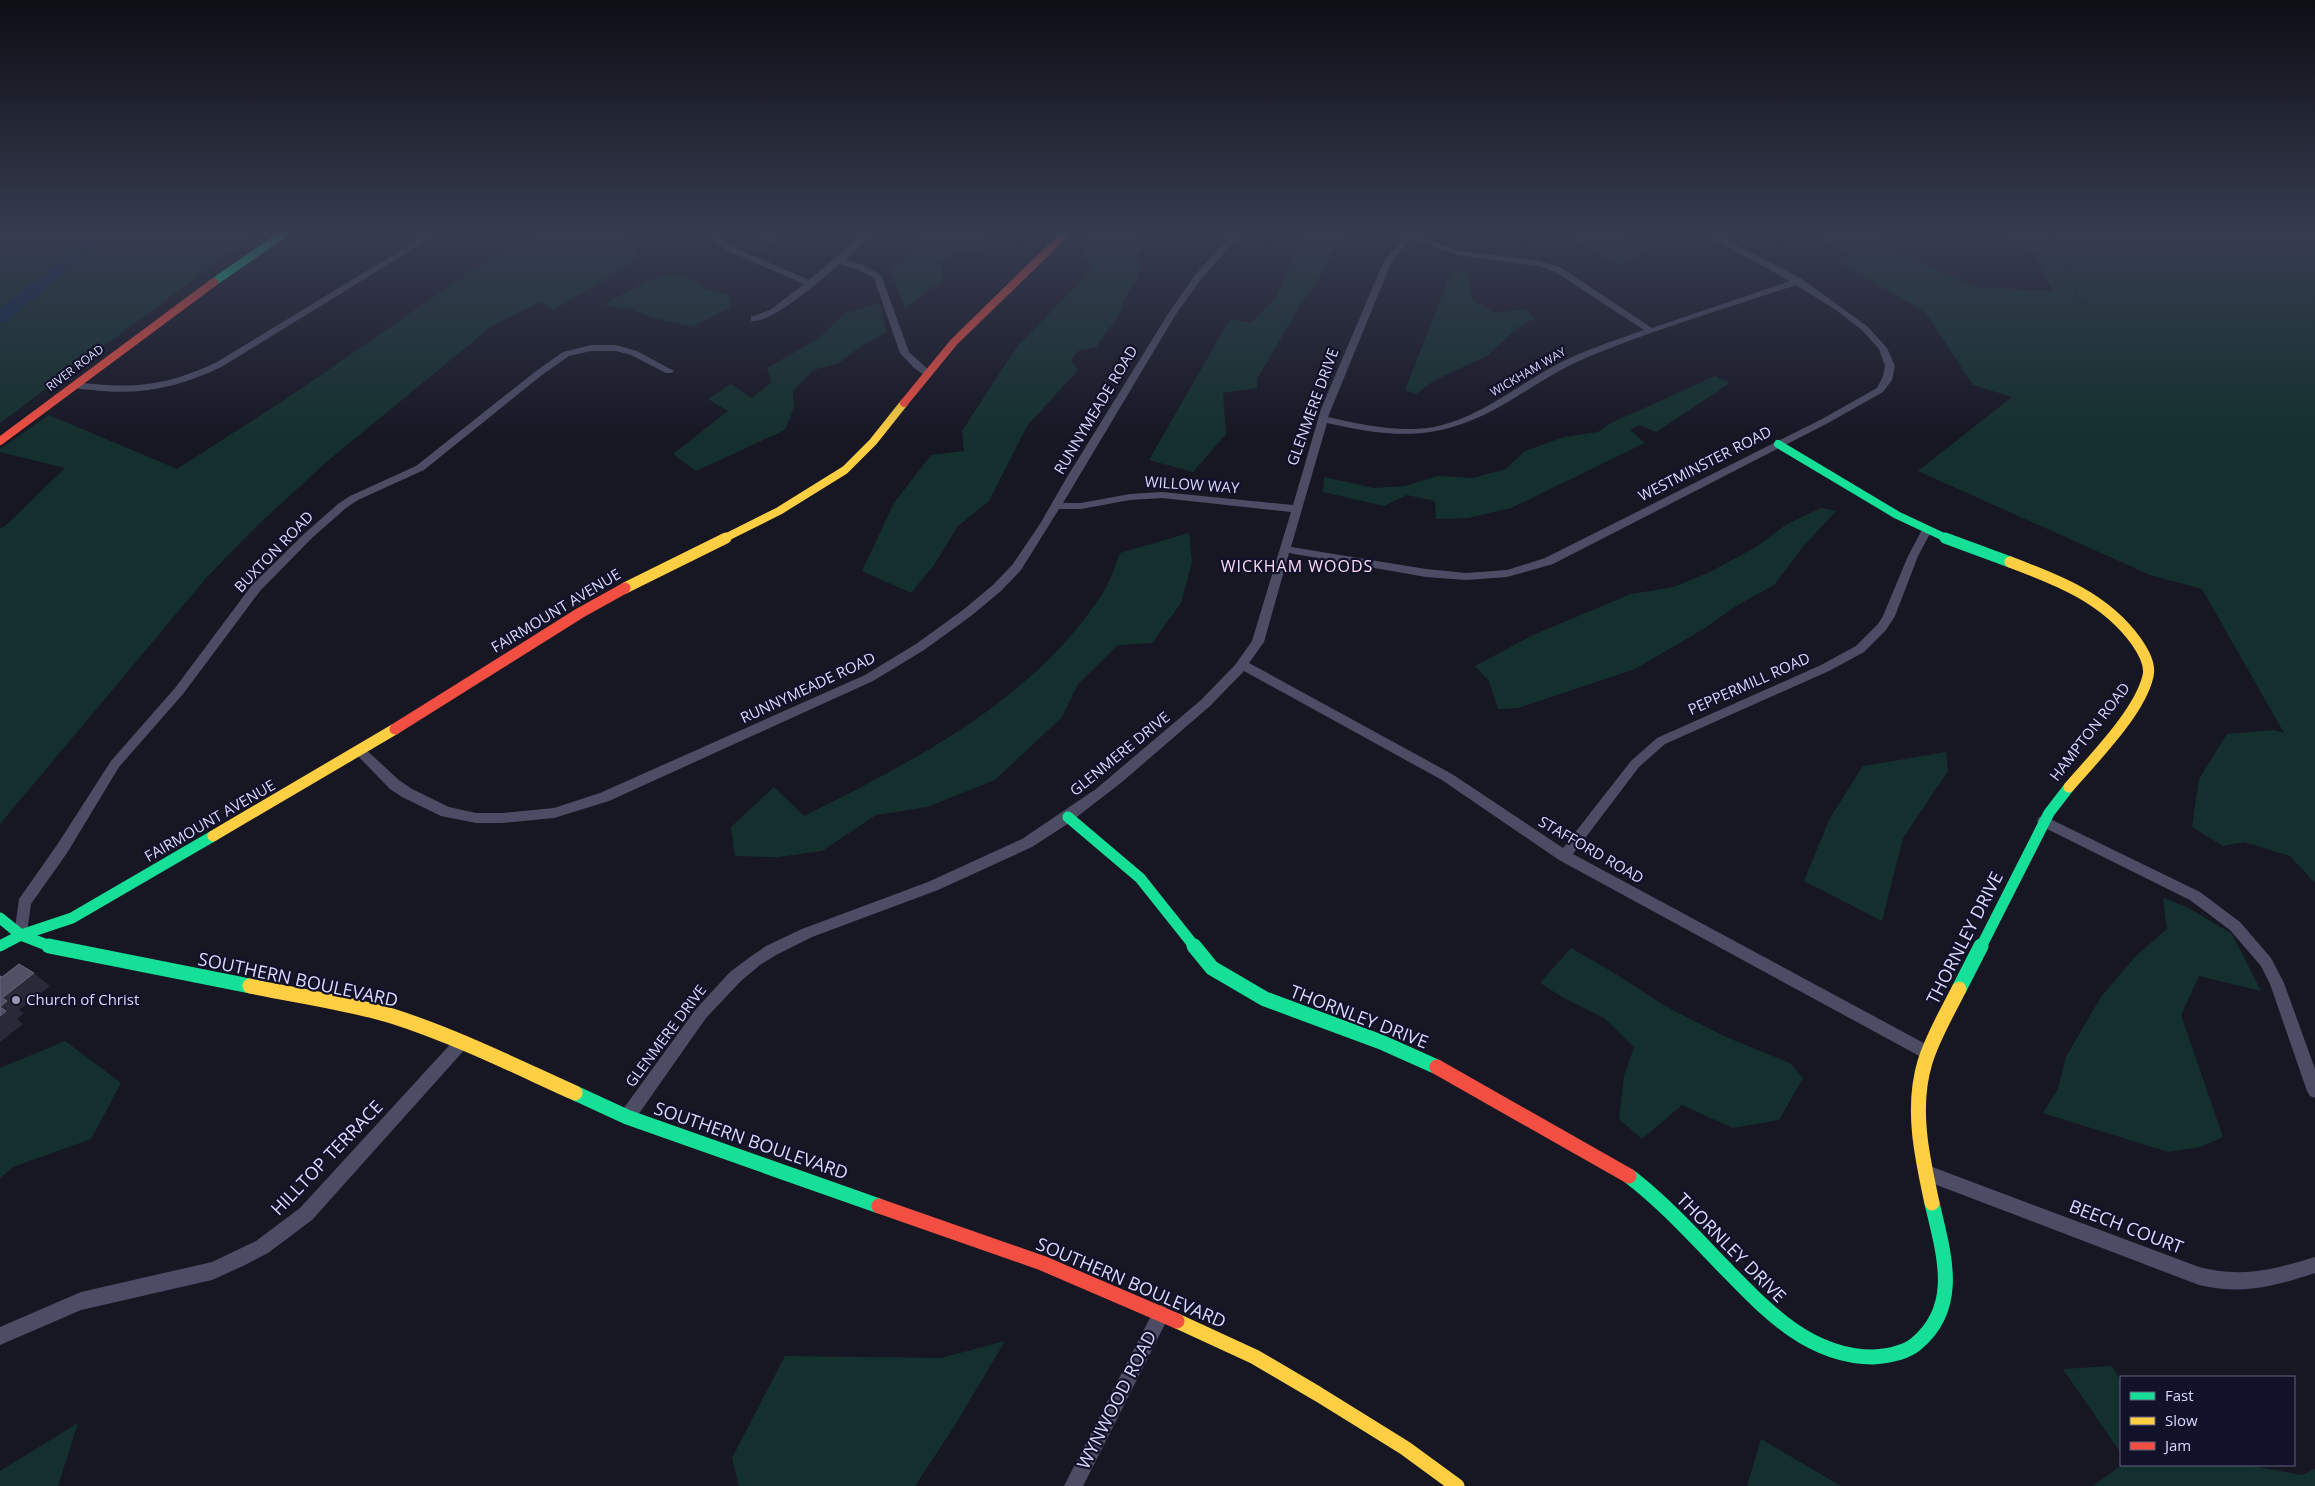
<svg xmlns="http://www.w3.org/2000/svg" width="2315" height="1486" font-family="'Open Sans',sans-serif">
<rect width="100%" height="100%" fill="#171724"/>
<g fill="#14302e">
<polygon points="0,230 269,230 219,261 0,423"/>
<polygon points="539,230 643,230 629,236 638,259 553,310 540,302 492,326 324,464 260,523 207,577 0,824 0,528 5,526 65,468 0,452 0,449 49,415 177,469 289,397 477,267"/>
<polygon points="762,230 794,230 761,252 739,247"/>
<polygon points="928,230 995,230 978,251 955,253 941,262 943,280 905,308 890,269 915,255 911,246"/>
<polygon points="1091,230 1118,230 1134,234 1143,246 1137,256 1140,267 1137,280 1123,300 1121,312 1096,347 1078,351 1071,361 1078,370 1027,426 989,501 958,526 934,565 911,593 862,571 894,503 931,455 964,451 962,431 1016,348 1093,268 1085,258 1081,239"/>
<polygon points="1304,230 1353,230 1335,248 1323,272 1298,309 1257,379 1257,388 1223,393 1226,434 1193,472 1149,460 1230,319 1251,323 1277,296"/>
<polygon points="1551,230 1620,230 1626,237 1651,241 1639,255 1621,265"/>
<polygon points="1801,230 1878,230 1882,244 1976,287 2053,291 2032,250 2017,248 2001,230 2046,230 2091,323 2048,230 2315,230 2315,883 2290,856 2244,842 2223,846 2192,827 2199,779 2227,734 2274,730 2284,733 2202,589 2150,575 1918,471 2012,397 1973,385 1925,312 1838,262 1852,256"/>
<polygon points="1452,270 1469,273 1472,299 1493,312 1526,310 1535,318 1516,329 1487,356 1435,380 1416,394 1405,390"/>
<polygon points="685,274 704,288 730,296 729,308 692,327 654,318 630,309 602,305 651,279"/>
<polygon points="880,303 887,332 861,346 839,363 813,370 793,391 794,407 785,430 696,471 673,454 728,411 708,399 731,384 752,398 772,382 767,368 818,339 845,313"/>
<polygon points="1715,376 1730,383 1656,432 1639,425 1630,430 1645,443 1511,508 1468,518 1436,519 1435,501 1407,495 1384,506 1323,492 1324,477 1374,488 1405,486 1437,476 1472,478 1506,469 1525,451 1564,437 1598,432 1609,424"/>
<polygon points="1821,508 1836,511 1802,548 1774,585 1736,606 1705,628 1635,669 1518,708 1498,709 1489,681 1475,666 1533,635 1631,594 1674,587 1710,572 1756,547 1787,524"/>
<path d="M 1189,533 L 1192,562 L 1181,603 L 1152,643 L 1118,645 L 1078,684 L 1062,717 L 995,780 L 927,807 L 876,815 L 822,851 L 778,857 L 735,856 L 731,827 L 774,787 L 804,816 C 914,761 1036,699 1104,591 C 1111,580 1115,565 1120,553 Z"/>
<polygon points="1946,752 1948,771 1903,838 1882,921 1804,881 1830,818 1863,766"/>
<polygon points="2163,898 2187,907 2232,934 2261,991 2199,976 2181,1015 2223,1137 2200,1147 2168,1152 2043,1113 2058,1089 2066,1057 2101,997 2136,956 2167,929"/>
<polygon points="1571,948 1614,973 1665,1006 1726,1037 1790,1063 1803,1078 1779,1120 1733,1128 1682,1105 1642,1139 1619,1119 1624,1076 1634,1047 1604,1018 1562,997 1540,983"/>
<polygon points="65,1041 121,1083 91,1139 13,1167 0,1178 0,1068"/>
<polygon points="1005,1341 955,1425 915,1486 739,1486 732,1458 785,1356 941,1358"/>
<polygon points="2112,1366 2121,1381 2121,1453 2063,1369"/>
<polygon points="78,1423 58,1486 0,1486 0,1471"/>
<polygon points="1761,1439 1841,1486 1747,1486"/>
<polygon points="2122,1465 2247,1465 2302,1475 2315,1469 2315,1486 2093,1486"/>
</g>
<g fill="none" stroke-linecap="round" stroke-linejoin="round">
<polygon fill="#0e2949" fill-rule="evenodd" points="101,230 120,230 6,321 0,322 0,308"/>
<g fill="#4c4d65" fill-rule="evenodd">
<path d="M 434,230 L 444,230 L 223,366 C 181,387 140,396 92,390 C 85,389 76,390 70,385 L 75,382 C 132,389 164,387 217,362 Z"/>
<path d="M 705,230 L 714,230 L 729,245 L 809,280 L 868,230 L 877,230 L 845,260 L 863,265 L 881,275 L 909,352 L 932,373 L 927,376 L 924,375 L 914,368 L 900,353 L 874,278 L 857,269 L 840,264 C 823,278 772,324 751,321 L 751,317 L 770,310 L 804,284 L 723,249 Z"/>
<path d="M 1236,230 L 1245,230 L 1201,279 L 1176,314 L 1063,503 L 1081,503 L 1130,494 L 1162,492 L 1293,505 L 1321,409 L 1383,263 L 1407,234 L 1415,230 L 1425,230 L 1417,236 L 1460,251 L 1539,261 L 1560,267 L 1652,328 L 1790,281 L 1697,230 L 1708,230 L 1802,279 L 1868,327 L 1887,348 L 1895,366 L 1892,380 L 1883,392 L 1828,423 L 1553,564 L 1507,577 L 1466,580 L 1426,577 L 1289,553 L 1264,642 L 1249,663 L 1452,774 L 1563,848 L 1631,761 L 1657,738 L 1821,665 L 1856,646 L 1878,624 L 1883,616 L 1908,556 L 1923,528 L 1931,528 L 1932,530 L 1918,556 L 1895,616 L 1886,630 L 1864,652 L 1829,671 L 1665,744 L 1639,767 L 1573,854 L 1933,1048 L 1936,1053 L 1933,1058 L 1928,1060 L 1923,1058 L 1559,860 L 1442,780 L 1244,671 L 1210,706 L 1122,782 L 1069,823 L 1032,847 L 938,890 L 812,937 L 776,955 L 760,965 L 741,981 L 706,1018 L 633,1122 L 627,1124 L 621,1122 L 619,1117 L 621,1112 L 696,1009 L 730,972 L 750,957 L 766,946 L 802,929 L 928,882 L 1022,839 L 1096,789 L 1201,700 L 1235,665 L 1252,641 L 1291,512 L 1162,498 L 1130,500 L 1081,509 L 1059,509 L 1021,570 L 1001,591 L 971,616 L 924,650 L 873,681 L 609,801 L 554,818 L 503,823 L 476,823 L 441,816 L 402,797 L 390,789 L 356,754 L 354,751 L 356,748 L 364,748 L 400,781 L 412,789 L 449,807 L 476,813 L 503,813 L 554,808 L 600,793 L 865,675 L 916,644 L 963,610 L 993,585 L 1013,564 L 1040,524 L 1067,477 L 1168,314 L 1195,275 ZM 1412,239 L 1458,255 L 1538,266 L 1554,271 L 1644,330 C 1613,341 1581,351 1552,367 C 1514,388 1478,418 1434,427 C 1399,433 1363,425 1328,417 L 1391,263 L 1407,243 ZM 1796,285 L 1836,310 L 1862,330 L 1879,349 L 1885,366 L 1883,376 L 1877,388 L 1822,419 L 1545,558 L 1507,570 L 1466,573 L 1426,569 L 1291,547 L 1327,423 C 1398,439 1441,441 1506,403 C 1533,387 1559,369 1588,357 C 1656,329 1727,308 1796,285 Z"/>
<polygon points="591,345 616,345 637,351 674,371 672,373 666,373 631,355 616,351 591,351 569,356 542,375 424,470 358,500 346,508 313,537 260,591 183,694 119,767 67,853 31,904 26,939 21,941 16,939 14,935 19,899 57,845 111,761 175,688 252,585 305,533 338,504 350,496 416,466 536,371 563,352"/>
<polygon points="2044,816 2200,892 2240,922 2271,958 2284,983 2315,1069 2315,1098 2310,1096 2307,1091 2270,984 2261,966 2230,930 2190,900 2039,825 2037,821 2039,817"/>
<polygon points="462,1035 467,1037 470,1042 467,1047 312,1220 268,1253 243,1266 212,1280 81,1310 0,1345 0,1327 81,1292 212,1262 256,1241 300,1208 457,1037"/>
<path d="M 1927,1165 L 2199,1267 C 2244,1278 2272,1270 2315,1257 L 2315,1273 C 2272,1287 2244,1295 2199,1285 L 1921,1179 L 1919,1173 L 1921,1167 Z"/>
<polygon points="1161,1305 1167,1308 1170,1314 1167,1320 1083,1486 1064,1486 1155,1308"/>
</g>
<g stroke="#16e098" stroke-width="8">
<polyline points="214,282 289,230"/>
<polyline points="1778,444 1897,515 1948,539"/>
</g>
<g stroke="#16e098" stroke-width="11">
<polyline points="1945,538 2010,562"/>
<polyline points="1068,817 1140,878 1195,947"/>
<polyline points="0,918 21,935 52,947"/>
<polyline points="0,946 21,935 72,918 213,836"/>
<polyline points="1981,947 2049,813 2069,787"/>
</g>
<g stroke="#16e098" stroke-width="15">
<polyline points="49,946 250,986"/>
<polyline points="1194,946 1212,968 1265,999 1381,1042 1437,1067"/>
<polyline points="1959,989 1981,946"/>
<polyline points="575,1093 627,1117 879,1206"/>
<path d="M 1629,1176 C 1663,1202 1692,1234 1722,1265 C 1764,1308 1808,1357 1873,1357 C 1888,1356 1905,1353 1916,1344 C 1962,1306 1943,1252 1932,1203"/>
</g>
<polyline stroke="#ffcf43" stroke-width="8" points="723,539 779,511 845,470 873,442 904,403"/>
<g stroke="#ffcf43" stroke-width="11">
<path d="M 2010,562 C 2058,580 2105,598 2136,641 C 2143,651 2151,664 2148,676 C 2140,712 2093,759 2069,787"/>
<polyline points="625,588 726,538"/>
<polyline points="213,836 395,729"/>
</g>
<g stroke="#ffcf43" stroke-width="15">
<path d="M 250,986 C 298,996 345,1002 392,1016 C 455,1036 515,1066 575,1093"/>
<path d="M 1932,1203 C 1922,1157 1911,1108 1925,1062 C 1933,1036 1947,1013 1959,989"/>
<polyline points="1177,1321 1255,1357 1318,1394 1405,1448 1457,1486"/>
</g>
<g stroke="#f24e42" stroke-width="8">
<polyline points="904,403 954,342 1069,230"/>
<polyline points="0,441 214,282"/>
</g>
<polyline stroke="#f24e42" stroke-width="11" points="395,729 580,613 625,588"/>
<g stroke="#f24e42" stroke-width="15">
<polyline points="1437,1067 1629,1176"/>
<polyline points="879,1206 1042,1263 1177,1321"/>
</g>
</g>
<polygon fill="#292938" points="34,973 50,986 19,1010 24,1013 17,1019 23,1024 0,1042 0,1007 2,998"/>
<g fill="#515165" stroke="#66667e">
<polygon points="19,964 34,973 2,998 7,1001 0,1007 0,976 2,977"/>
<polygon points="0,1007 6,1011 0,1016"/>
</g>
<linearGradient id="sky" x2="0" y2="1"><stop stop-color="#0d0d14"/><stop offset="0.53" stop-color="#363c50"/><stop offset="1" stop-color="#363c50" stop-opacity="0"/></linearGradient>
<rect width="2315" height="438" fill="url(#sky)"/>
<circle fill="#9696b2" stroke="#12112a" stroke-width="2" cx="16" cy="1000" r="5"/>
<g text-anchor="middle" stroke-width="4.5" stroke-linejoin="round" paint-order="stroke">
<g font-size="12" fill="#dadaff" stroke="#12112a">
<text transform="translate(75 368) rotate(-37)" y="4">RIVER ROAD</text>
<text transform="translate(1528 372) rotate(-30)" y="4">WICKHAM WAY</text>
</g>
<g font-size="15" fill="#dadaff" stroke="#12112a">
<text transform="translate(1313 407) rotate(-70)" y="5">GLENMERE DRIVE</text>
<text transform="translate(1096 410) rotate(-59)" y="5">RUNNYMEADE ROAD</text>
<text transform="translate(1705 464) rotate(-27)" y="5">WESTMINSTER ROAD</text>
<text transform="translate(1192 485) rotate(4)" y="5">WILLOW WAY</text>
<text transform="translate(274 552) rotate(-46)" y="5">BUXTON ROAD</text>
<text transform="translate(556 611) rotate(-31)" y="5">FAIRMOUNT AVENUE</text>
<text transform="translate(1749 684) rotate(-24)" y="5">PEPPERMILL ROAD</text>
<text transform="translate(808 688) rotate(-25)" y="5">RUNNYMEADE ROAD</text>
<text transform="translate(2090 732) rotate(-52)" y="5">HAMPTON ROAD</text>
<text transform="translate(1120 754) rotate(-39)" y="5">GLENMERE DRIVE</text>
<text transform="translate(210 821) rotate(-30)" y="5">FAIRMOUNT AVENUE</text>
<text transform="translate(1591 850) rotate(30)" y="5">STAFFORD ROAD</text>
<text transform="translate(666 1036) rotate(-53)" y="5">GLENMERE DRIVE</text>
</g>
<g font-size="15" fill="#dadaff" stroke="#12112a" text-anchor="start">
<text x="26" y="1005">Church of Christ</text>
</g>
<g font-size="16" letter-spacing="1" fill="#ffdcf6" stroke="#12112a">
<text x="1297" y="572">WICKHAM WOODS</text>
</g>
<g font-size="18" fill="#dadaff" stroke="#12112a">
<text transform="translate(1965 938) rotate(-63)" y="6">THORNLEY DRIVE</text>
<text transform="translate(298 980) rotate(12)" y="6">SOUTHERN BOULEVARD</text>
<text transform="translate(1359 1017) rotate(21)" y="6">THORNLEY DRIVE</text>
<text transform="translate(751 1141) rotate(19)" y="6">SOUTHERN BOULEVARD</text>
<text transform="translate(327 1158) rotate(-46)" y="6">HILLTOP TERRACE</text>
<text transform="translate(2126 1227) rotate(21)" y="6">BEECH COURT</text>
<text transform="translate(1731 1248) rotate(45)" y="6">THORNLEY DRIVE</text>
<text transform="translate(1131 1283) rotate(23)" y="6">SOUTHERN BOULEVARD</text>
<text transform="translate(1117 1400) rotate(-63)" y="6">WYNWOOD ROAD</text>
</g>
</g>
<rect x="2120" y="1376" width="175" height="90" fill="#12112a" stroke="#62617f"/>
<rect x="2130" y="1392" width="25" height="8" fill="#16e098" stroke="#62617f"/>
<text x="2165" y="1401" font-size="15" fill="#dadaff">Fast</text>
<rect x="2130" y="1417" width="25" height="8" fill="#ffcf43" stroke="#62617f"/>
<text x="2165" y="1426" font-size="15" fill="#dadaff">Slow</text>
<rect x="2130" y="1442" width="25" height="8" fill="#f24e42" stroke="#62617f"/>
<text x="2165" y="1451" font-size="15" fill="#dadaff">Jam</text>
</svg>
